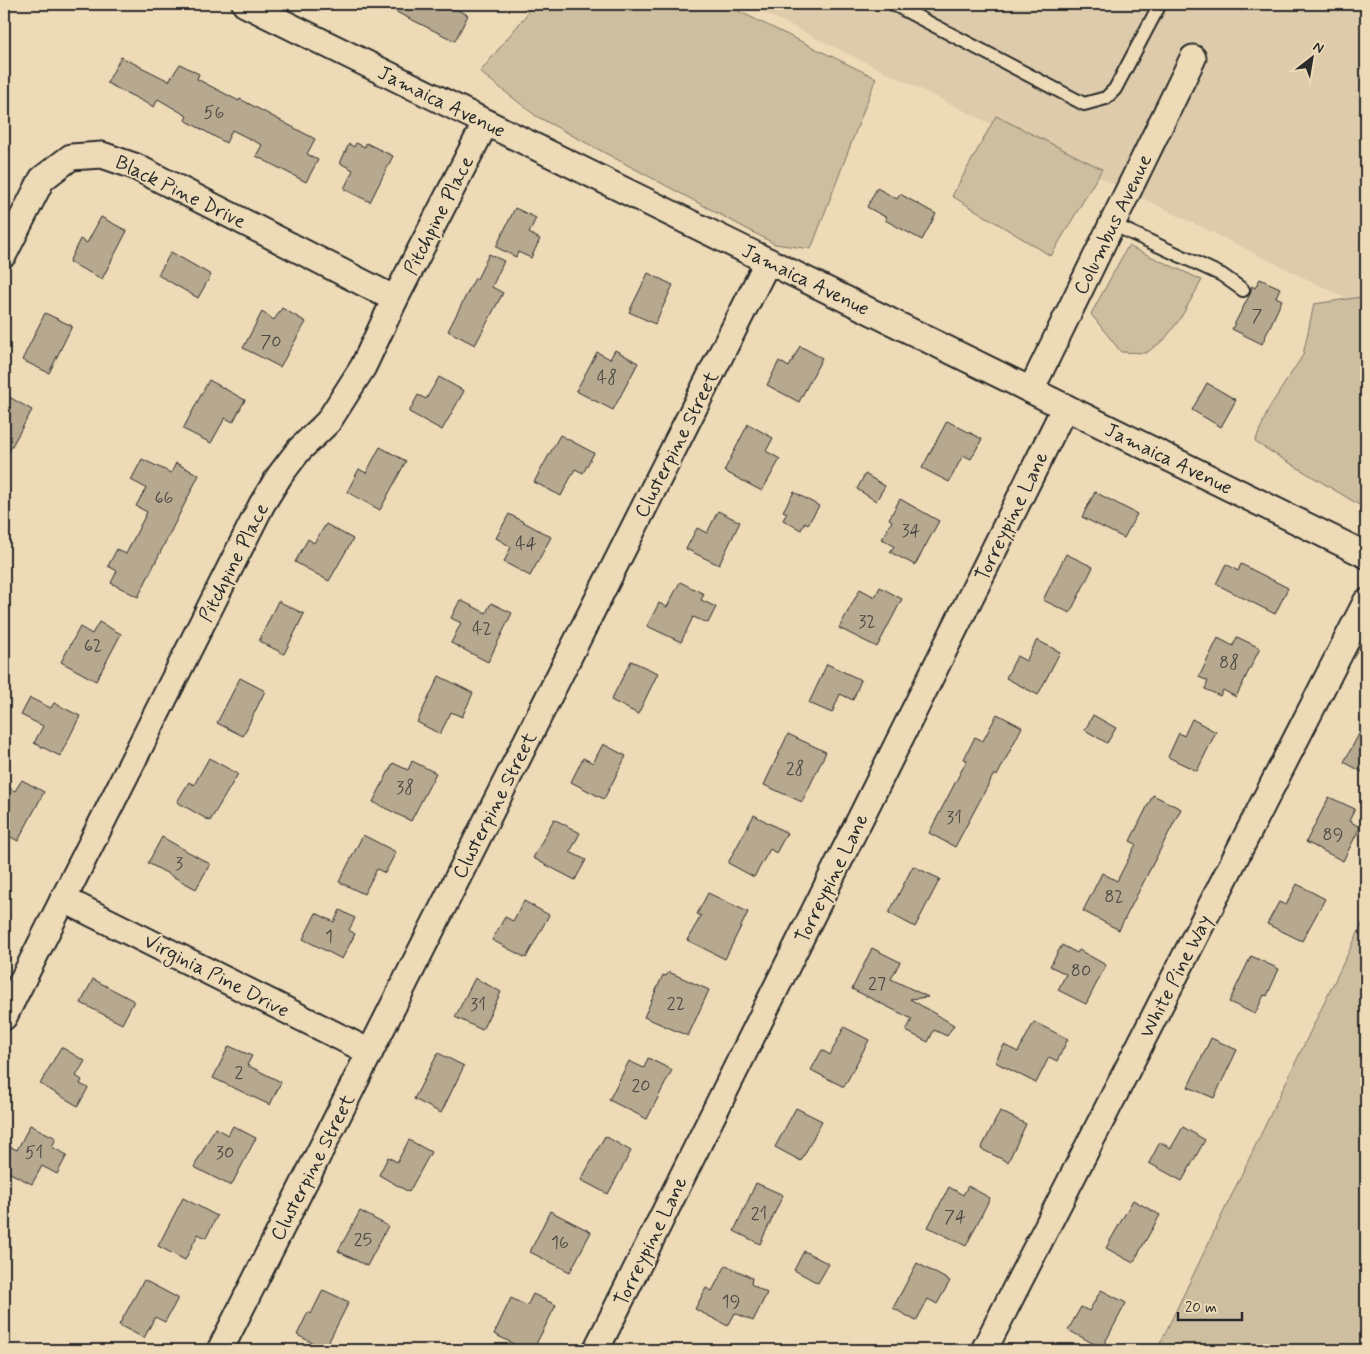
<svg xmlns="http://www.w3.org/2000/svg" width="1370" height="1354" font-family="Mynerve,sans-serif">
<rect width="100%" height="100%" fill="#eddab7"/>
<filter id="ink" filterUnits="userSpaceOnUse"><feTurbulence type="fractalNoise" baseFrequency=".02" numOctaves="2"/><feDisplacementMap in="SourceGraphic" scale="10" xChannelSelector="R" yChannelSelector="G"/><feConvolveMatrix kernelMatrix="1 2 1 2 8 2 1 2 1" color-interpolation-filters="sRGB"/></filter>
<g filter="url(#ink)">
<polygon fill="#ddcbab" points="747,4 1366,4 1366,308"/>
<g fill="#cebea0" stroke="#7c7466">
<polygon points="520,4 724,4 876,78 811,249 775,244 536,116 480,72 528,13"/>
<polygon points="996,116 1102,169 1051,256 952,196"/>
<polygon points="1128,246 1202,280 1180,319 1164,340 1146,353 1121,352 1091,314"/>
<polygon points="1361,297 1366,300 1366,509 1255,442 1269,408 1303,355 1314,304"/>
<polygon points="1366,916 1366,1350 1157,1350"/>
</g>
<g fill="#b7a990" stroke="#2b2b2b">
<polygon points="380,4 445,4 468,15 455,41"/>
<polygon points="121,57 169,81 180,64 199,74 197,79 239,101 240,99 315,139 307,154 318,160 306,182 256,156 262,145 232,130 226,143 185,120 187,116 158,99 154,107 107,83"/>
<polygon points="356,143 365,147 366,143 393,156 370,202 344,189 353,170 340,163 349,144 354,147"/>
<polygon points="877,188 897,199 900,194 936,214 922,240 885,220 887,218 867,207"/>
<polygon points="515,208 536,218 529,233 540,239 531,258 518,252 516,257 496,247"/>
<polygon points="101,217 127,231 102,279 69,262 80,239 87,243"/>
<polygon points="171,252 211,275 198,298 158,275"/>
<polygon points="489,254 504,261 492,287 503,293 475,345 448,331 475,278 477,279"/>
<polygon points="648,273 673,285 655,324 629,312"/>
<polygon points="1260,279 1280,288 1276,297 1282,300 1262,344 1232,329 1250,294 1252,286 1255,288"/>
<polygon points="282,308 306,322 280,367 243,348 262,312 274,320"/>
<polygon points="45,313 72,326 49,373 22,360"/>
<polygon points="800,346 822,358 799,402 767,385 779,361 789,367"/>
<polygon points="615,350 638,363 613,410 576,391 597,352 610,359"/>
<polygon points="439,377 464,391 442,430 409,412 418,395 426,399"/>
<polygon points="209,380 245,400 233,422 225,418 211,443 183,429"/>
<polygon points="1207,383 1236,400 1221,427 1192,410"/>
<polygon points="4,394 32,410 4,460"/>
<polygon points="947,421 982,439 971,459 963,455 949,482 922,468"/>
<polygon points="748,424 773,438 766,451 780,459 762,491 724,471"/>
<polygon points="560,435 594,453 583,473 575,469 561,496 534,482"/>
<polygon points="380,447 406,461 380,510 347,492 359,469 366,473"/>
<polygon points="142,459 171,473 176,463 199,475 138,597 111,583 117,571 108,566 117,549 126,554 147,512 136,506 146,488 131,480"/>
<polygon points="865,474 885,486 876,501 857,489"/>
<polygon points="794,492 819,506 808,524 805,522 801,530 783,520 787,513 783,511"/>
<polygon points="1095,492 1137,514 1124,538 1082,517"/>
<polygon points="900,499 939,521 915,565 890,552 894,546 882,539 892,521 889,519"/>
<polygon points="718,511 740,522 719,565 686,549 697,528 707,533"/>
<polygon points="509,514 551,537 530,576 504,562 511,547 496,538"/>
<polygon points="326,524 353,539 329,581 295,562 308,539 314,543"/>
<polygon points="1066,554 1093,567 1070,613 1043,600"/>
<polygon points="1226,564 1238,571 1241,564 1288,588 1275,614 1216,584"/>
<polygon points="680,582 704,594 701,600 716,607 708,623 693,617 681,642 647,626 659,603 667,607"/>
<polygon points="880,587 902,599 877,647 839,628 860,589 875,597"/>
<polygon points="460,600 486,613 491,603 512,613 488,662 451,643 461,623 451,618"/>
<polygon points="278,601 304,614 284,654 259,641"/>
<polygon points="99,622 121,634 96,681 61,662 80,627 92,634"/>
<polygon points="1237,637 1260,648 1236,697 1223,690 1220,696 1205,689 1208,681 1199,677 1218,638 1233,646"/>
<polygon points="1037,640 1060,652 1038,695 1006,678 1017,656 1026,661"/>
<polygon points="631,661 658,673 638,714 611,700"/>
<polygon points="827,664 861,680 853,700 840,694 832,713 809,703"/>
<polygon points="439,676 473,693 462,717 451,712 440,734 417,722"/>
<polygon points="240,678 265,691 243,736 217,723"/>
<polygon points="30,698 51,708 54,703 80,716 60,756 34,743 43,726 21,715"/>
<polygon points="997,714 1022,727 997,776 994,774 955,847 929,833 967,760 964,759 975,737 983,741"/>
<polygon points="1093,715 1116,728 1107,743 1085,730"/>
<polygon points="1192,719 1216,732 1197,771 1168,757 1179,733 1184,736"/>
<polygon points="1366,721 1366,774 1344,762"/>
<polygon points="788,734 826,752 802,802 764,785"/>
<polygon points="603,744 626,756 604,799 571,782 583,758 593,763"/>
<polygon points="209,758 238,774 210,821 177,802 189,782 194,785"/>
<polygon points="412,761 436,773 411,821 373,802 393,763 408,770"/>
<polygon points="22,780 44,792 18,841 4,833 4,785 15,791"/>
<polygon points="1153,795 1181,809 1119,930 1083,911 1102,873 1117,881 1136,844 1130,841"/>
<polygon points="1329,797 1355,809 1349,821 1360,827 1343,861 1306,842"/>
<polygon points="754,815 787,833 776,853 770,849 754,877 728,863"/>
<polygon points="554,819 580,833 570,852 586,860 575,880 533,858"/>
<polygon points="363,835 396,852 385,873 377,869 364,894 339,882"/>
<polygon points="162,837 210,864 196,889 148,863"/>
<polygon points="913,866 940,879 915,927 889,913"/>
<polygon points="1297,884 1325,899 1302,941 1267,924 1279,902 1286,905"/>
<polygon points="708,893 748,912 725,959 687,940 701,916 697,914"/>
<polygon points="524,901 549,915 526,958 492,940 505,917 513,921"/>
<polygon points="340,910 355,918 349,930 355,934 342,959 303,939 316,913 334,922"/>
<polygon points="1062,945 1077,953 1079,950 1106,965 1086,1004 1058,990 1066,974 1050,966"/>
<polygon points="872,948 900,962 891,979 928,997 910,999 954,1025 947,1036 934,1030 928,1042 906,1031 912,1019 852,989"/>
<polygon points="1251,956 1279,969 1267,996 1264,995 1255,1014 1229,1002"/>
<polygon points="669,972 709,990 688,1036 644,1017 663,975 666,976"/>
<polygon points="475,978 501,992 482,1030 455,1017"/>
<polygon points="93,979 134,1001 122,1024 81,1003"/>
<polygon points="1034,1022 1068,1039 1057,1061 1049,1057 1036,1083 995,1062 1004,1045 1018,1052"/>
<polygon points="844,1027 869,1040 844,1087 811,1070 822,1050 830,1055"/>
<polygon points="1211,1038 1237,1050 1214,1098 1188,1087"/>
<polygon points="229,1046 252,1056 247,1065 281,1082 270,1105 213,1078"/>
<polygon points="61,1047 85,1061 76,1076 82,1080 80,1084 88,1088 78,1106 40,1084"/>
<polygon points="438,1053 464,1066 441,1113 414,1099"/>
<polygon points="648,1058 672,1070 647,1119 609,1100 629,1061 644,1068"/>
<polygon points="796,1108 822,1121 801,1161 775,1147"/>
<polygon points="1000,1111 1026,1124 1008,1162 981,1149"/>
<polygon points="30,1125 56,1138 52,1147 67,1155 57,1174 42,1166 32,1184 4,1170 4,1156 9,1146 17,1150"/>
<polygon points="233,1126 256,1138 231,1186 194,1167 215,1128 228,1135"/>
<polygon points="1183,1127 1205,1140 1182,1181 1149,1163 1160,1142 1171,1148"/>
<polygon points="605,1136 631,1151 608,1194 581,1180"/>
<polygon points="409,1140 431,1152 409,1192 379,1175 388,1157 397,1162"/>
<polygon points="756,1183 783,1195 760,1244 734,1231"/>
<polygon points="968,1186 990,1198 966,1246 928,1227 949,1187 963,1195"/>
<polygon points="183,1198 217,1216 206,1238 198,1234 185,1260 158,1246"/>
<polygon points="1133,1200 1160,1215 1133,1263 1106,1248"/>
<polygon points="360,1211 388,1226 367,1266 338,1251"/>
<polygon points="550,1211 591,1232 570,1272 530,1252"/>
<polygon points="804,1251 829,1264 818,1283 794,1270"/>
<polygon points="917,1263 950,1281 937,1304 928,1299 916,1321 893,1308"/>
<polygon points="726,1265 752,1278 751,1284 767,1293 753,1321 735,1313 728,1326 695,1309 706,1288 712,1291"/>
<polygon points="144,1280 178,1298 165,1322 155,1317 144,1338 119,1325"/>
<polygon points="323,1290 349,1302 325,1349 297,1335 308,1312 311,1314"/>
<polygon points="1101,1290 1126,1303 1102,1348 1068,1330 1081,1307 1089,1311"/>
<polygon points="533,1294 556,1305 533,1350 526,1350 494,1334 511,1298 527,1306"/>
</g>
<g fill="none" stroke-linecap="round" stroke-linejoin="round">
<defs>
<g id="service">
<polyline points="893,4 1084,104 1106,98 1115,89 1160,4"/>
<polyline points="1112,224 1222,275 1243,290"/>
</g>
<g id="minor">
<polyline points="245,4 1366,555"/>
<polyline points="4,254 42,179 71,157 102,155 134,166 395,299"/>
<polyline points="1031,390 1193,58"/>
<polyline points="63,899 370,1052"/>
<polyline points="4,1017 262,504 280,475 299,450 328,422 363,367 395,299 486,122"/>
<polyline points="220,1350 768,261"/>
<polyline points="596,1350 1065,407"/>
<polyline points="984,1350 1366,602"/>
</g>
</defs>
<use href="#service" stroke="#2b2b2b" stroke-width="16"/>
<use href="#minor" stroke="#2b2b2b" stroke-width="29"/>
<use href="#service" stroke="#eddab7" stroke-width="12"/>
<use href="#minor" stroke="#eddab7" stroke-width="25"/>
</g>
</g>
<g text-anchor="middle" stroke-width="4" stroke-linejoin="round" paint-order="stroke">
<g font-size="18" fill="#4e4a44">
<text x="214" y="118">56</text>
<text x="1257" y="321">7</text>
<text x="271" y="347">70</text>
<text x="607" y="383">48</text>
<text x="164" y="503">66</text>
<text x="911" y="536">34</text>
<text x="526" y="549">44</text>
<text x="867" y="627">32</text>
<text x="482" y="634">42</text>
<text x="93" y="651">62</text>
<text x="1229" y="668">88</text>
<text x="795" y="774">28</text>
<text x="405" y="793">38</text>
<text x="954" y="823">31</text>
<text x="1333" y="840">89</text>
<text x="179" y="869">3</text>
<text x="1114" y="902">82</text>
<text x="329" y="942">1</text>
<text x="1081" y="976">80</text>
<text x="877" y="989">27</text>
<text x="676" y="1009">22</text>
<text x="478" y="1010">31</text>
<text x="239" y="1078">2</text>
<text x="641" y="1091">20</text>
<text x="34" y="1158">51</text>
<text x="225" y="1158">30</text>
<text x="759" y="1219">21</text>
<text x="955" y="1222">74</text>
<text x="363" y="1245">25</text>
<text x="560" y="1248">16</text>
<text x="731" y="1307">19</text>
</g>
<g font-size="20" fill="#2b2b2b" stroke="#eddab7">
<text transform="translate(442 101) rotate(26)" y="7">Jamaica Avenue</text>
<text transform="translate(181 191) rotate(26)" y="7">Black Pine Drive</text>
<text transform="translate(438 215) rotate(-63)" y="7">Pitchpine Place</text>
<text transform="translate(1112 224) rotate(-64)" y="7">Columbus Avenue</text>
<text transform="translate(806 279) rotate(26)" y="7">Jamaica Avenue</text>
<text transform="translate(676 444) rotate(-63)" y="7">Clusterpine Street</text>
<text transform="translate(1169 458) rotate(26)" y="7">Jamaica Avenue</text>
<text transform="translate(1011 516) rotate(-64)" y="7">Torreypine Lane</text>
<text transform="translate(233 562) rotate(-63)" y="7">Pitchpine Place</text>
<text transform="translate(494 805) rotate(-63)" y="7">Clusterpine Street</text>
<text transform="translate(831 878) rotate(-64)" y="7">Torreypine Lane</text>
<text transform="translate(217 975) rotate(27)" y="7">Virginia Pine Drive</text>
<text transform="translate(1175 976) rotate(-63)" y="7">White Pine Way</text>
<text transform="translate(312 1167) rotate(-63)" y="7">Clusterpine Street</text>
<text transform="translate(650 1241) rotate(-64)" y="7">Torreypine Lane</text>
</g>
</g>
<rect width="1370" height="1354" fill="none" stroke="#eddab7" stroke-width="20"/>
<rect x="10" y="10" width="1350" height="1334" fill="none" stroke="#2b2b2b" stroke-width="2" filter="url(#ink)"/>
<g transform="translate(1312 58) rotate(31)" stroke="#eddab7" stroke-width="4" paint-order="stroke">
<path d="M0-4L9 19L0 12L-9 19Z" fill="#2b2b2b"/>
<text y="-8" font-size="14" font-weight="bold" text-anchor="middle" fill="#2b2b2b">N</text>
</g>
<path d="M1178 1312v8h64v-8" fill="none" stroke="#2b2b2b" stroke-width="2.5"/>
<text x="1185" y="1312" font-size="15" fill="#2b2b2b" stroke="#eddab7" stroke-width="4" paint-order="stroke">20 m</text>
</svg>
